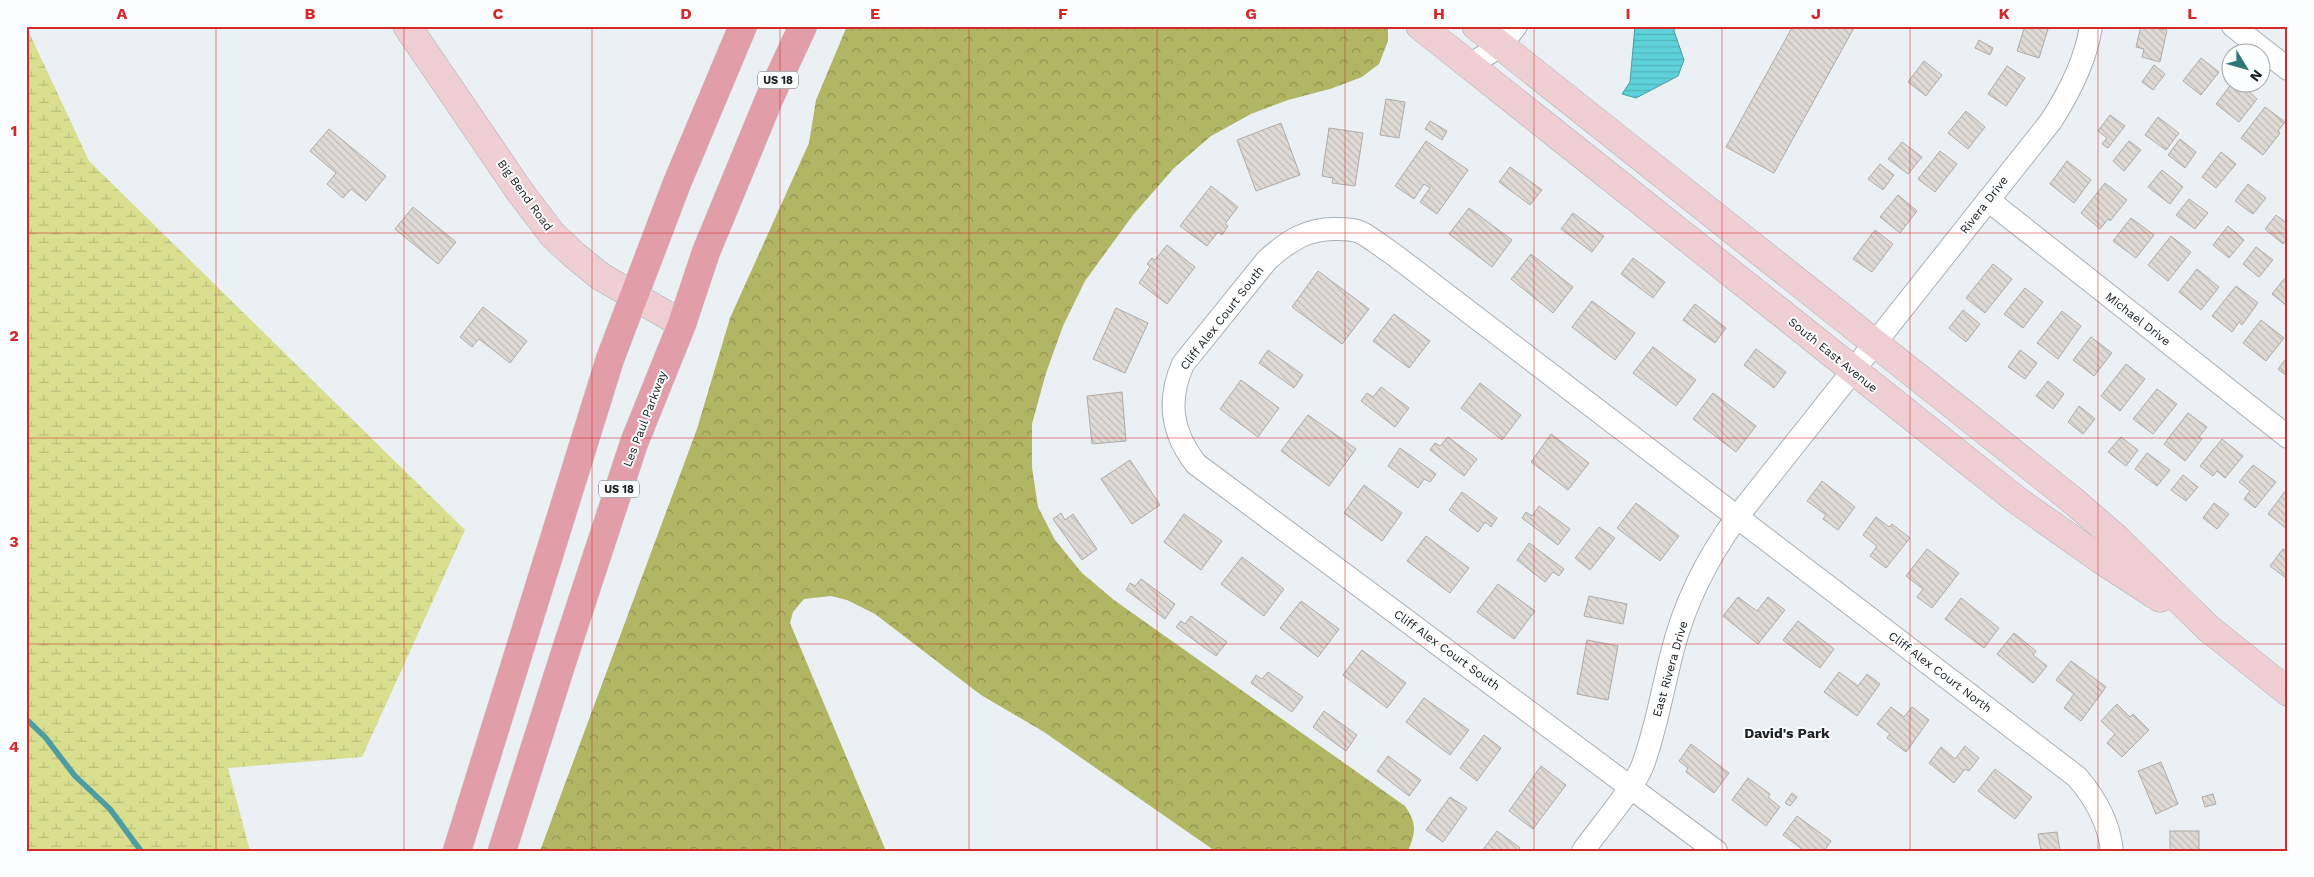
<svg xmlns="http://www.w3.org/2000/svg" width="2314" height="877" font-family="'Work Sans',sans-serif">
<defs>
<pattern id="forest-crowns" width="20" height="18" patternUnits="userSpaceOnUse" patternTransform="scale(1.25)"><rect width="20" height="18" fill="#b1b665"/><path d="M2 6a3 3 0 1 1 6 0M12 15a3 3 0 1 1 6 0" fill="none" stroke="#909453"/></pattern>
<pattern id="wetland-marsh" width="20" height="14" patternUnits="userSpaceOnUse" patternTransform="scale(1.25)"><rect width="20" height="14" fill="#d9df8f"/><path d="M1 5h8M5 5V1M11 12h8M15 12V8" fill="none" stroke="#babf7b"/></pattern>
<pattern id="water-rules" width="6" height="5" patternUnits="userSpaceOnUse" patternTransform="scale(1.25)"><rect width="6" height="5" fill="#5ed2d9"/><path d="M0 2.5h6" fill="none" stroke="#51b4ba"/></pattern>
<pattern id="building-back-hatch" width="6" height="6" patternUnits="userSpaceOnUse" patternTransform="scale(1.25)"><rect width="6" height="6" fill="#dfdad5"/><path d="M-1 5l2 2M0 0l6 6M5-1l2 2" fill="none" stroke="#bfbbb7"/></pattern>
</defs>
<rect width="100%" height="100%" fill="#ebf0f5"/>
<path fill="url(#forest-crowns)" d="M 847,26 L 1388,26 L 1388,41 L 1379,64 L 1362,77 L 1330,89 L 1288,100 L 1251,114 L 1211,136 L 1174,168 L 1133,215 L 1085,281 L 1063,326 L 1046,373 L 1032,424 L 1032,467 L 1038,507 L 1055,540 L 1082,573 L 1114,600 L 1405,806 C 1417,824 1416,831 1408,851 L 1215,851 L 1044,732 L 981,695 L 875,614 L 847,600 L 831,596 L 804,599 L 793,612 L 790,623 L 886,851 L 540,851 L 697,429 L 730,318 L 809,143 L 816,100 Z"/>
<polygon fill="url(#wetland-marsh)" points="26,26 89,161 465,530 362,757 228,768 250,851 26,851"/>
<polygon fill="url(#water-rules)" stroke="#4b9da2" points="1635,26 1675,26 1674,31 1684,60 1678,76 1636,98 1622,94 1630,82"/>
<g fill="none" stroke-linecap="round" stroke-linejoin="round">
<polyline stroke="#4b9da2" stroke-width="5.5" points="26,719 45,737 75,776 110,809 141,851"/>
</g>
<g fill="url(#building-back-hatch)" stroke="#b0aba7">
<polygon points="1793,26 1855,26 1774,173 1726,147"/>
<polygon points="2025,26 2049,26 2039,58 2017,51"/>
<polygon points="2141,26 2167,30 2160,62 2142,57 2144,49 2136,47"/>
<polygon points="1979,40 1993,48 1990,55 1975,48"/>
<polygon points="2201,58 2219,72 2201,95 2183,81"/>
<polygon points="1924,61 1942,75 1926,96 1908,82"/>
<polygon points="2154,65 2165,74 2153,90 2142,82"/>
<polygon points="2007,66 2025,78 2006,106 1988,94"/>
<polygon points="2233,82 2239,82 2257,99 2239,122 2216,104"/>
<polygon points="1386,99 1405,102 1399,138 1380,135"/>
<polygon points="2265,107 2285,122 2278,131 2280,133 2263,155 2241,138"/>
<polygon points="1966,111 1985,127 1968,149 1948,133"/>
<polygon points="2110,115 2125,126 2108,148 2102,144 2107,138 2098,131"/>
<polygon points="2158,117 2179,133 2166,150 2145,135"/>
<polygon points="1430,121 1447,131 1442,140 1425,129"/>
<polygon points="1281,123 1300,175 1256,191 1237,140"/>
<polygon points="1329,128 1363,133 1355,186 1332,183 1333,178 1322,176"/>
<polygon points="329,129 386,176 366,201 351,189 343,198 327,184 336,173 310,151"/>
<polygon points="2180,139 2196,152 2185,168 2168,155"/>
<polygon points="1426,141 1468,170 1437,214 1420,202 1430,188 1424,184 1414,199 1395,186"/>
<polygon points="2129,141 2141,150 2124,171 2113,161"/>
<polygon points="1902,142 1922,157 1908,174 1888,159"/>
<polygon points="1940,151 1957,164 1935,192 1918,179"/>
<polygon points="2221,152 2236,164 2216,188 2202,177"/>
<polygon points="2067,161 2091,180 2074,203 2050,184"/>
<polygon points="1880,164 1894,175 1883,190 1868,179"/>
<polygon points="1510,167 1542,190 1530,205 1499,182"/>
<polygon points="2162,170 2183,187 2170,204 2148,187"/>
<polygon points="2105,183 2127,200 2110,221 2108,219 2100,229 2081,213"/>
<polygon points="2248,184 2266,198 2253,214 2235,201"/>
<polygon points="1211,186 1238,207 1225,224 1228,226 1222,235 1218,232 1207,246 1180,226"/>
<polygon points="1898,195 1917,211 1900,233 1880,217"/>
<polygon points="2189,199 2208,213 2195,229 2176,215"/>
<polygon points="413,207 456,242 438,264 395,229"/>
<polygon points="1469,208 1512,240 1492,267 1449,234"/>
<polygon points="1573,213 1604,236 1592,252 1561,229"/>
<polygon points="2276,215 2288,224 2288,237 2283,244 2265,229"/>
<polygon points="2131,218 2154,235 2136,258 2113,241"/>
<polygon points="2228,226 2244,240 2229,258 2213,245"/>
<polygon points="1875,230 1893,244 1872,272 1853,259"/>
<polygon points="2171,236 2191,252 2168,281 2148,265"/>
<polygon points="1167,245 1195,267 1167,304 1139,283 1150,267 1147,264 1152,258 1155,260"/>
<polygon points="2256,247 2273,260 2259,277 2243,264"/>
<polygon points="1531,254 1573,287 1553,313 1511,279"/>
<polygon points="1633,258 1665,282 1653,298 1621,274"/>
<polygon points="1993,264 2012,279 1985,313 1966,298"/>
<polygon points="2197,269 2219,287 2201,310 2179,292"/>
<polygon points="1318,271 1369,309 1342,344 1292,307"/>
<polygon points="2285,278 2288,280 2287,306 2272,294"/>
<polygon points="2236,286 2258,303 2242,325 2239,322 2232,332 2212,316"/>
<polygon points="2025,288 2043,302 2023,328 2004,314"/>
<polygon points="1592,301 1635,333 1615,360 1572,327"/>
<polygon points="1695,304 1726,328 1715,343 1683,320"/>
<polygon points="483,307 527,341 510,363 479,339 472,347 460,337"/>
<polygon points="1116,308 1148,323 1125,373 1093,359"/>
<polygon points="1963,310 1980,324 1966,342 1949,328"/>
<polygon points="2062,311 2081,326 2058,359 2037,343"/>
<polygon points="1394,314 1430,341 1409,368 1373,341"/>
<polygon points="2261,320 2284,338 2266,361 2243,343"/>
<polygon points="2091,337 2112,353 2094,376 2073,360"/>
<polygon points="1653,347 1696,380 1676,406 1633,373"/>
<polygon points="1756,349 1786,372 1774,388 1744,365"/>
<polygon points="1268,350 1303,375 1294,388 1259,363"/>
<polygon points="2020,350 2037,363 2025,379 2008,367"/>
<polygon points="2288,356 2288,377 2278,369"/>
<polygon points="2126,364 2145,379 2120,411 2101,396"/>
<polygon points="1241,380 1279,408 1258,437 1220,409"/>
<polygon points="2048,381 2064,394 2053,409 2036,396"/>
<polygon points="1480,383 1521,415 1502,440 1461,408"/>
<polygon points="1381,387 1409,408 1395,427 1361,401 1367,393 1373,397"/>
<polygon points="2157,389 2177,404 2153,434 2133,419"/>
<polygon points="1122,392 1126,441 1092,444 1087,396"/>
<polygon points="1713,393 1756,426 1736,452 1693,419"/>
<polygon points="2079,406 2095,419 2083,434 2068,422"/>
<polygon points="2188,413 2207,427 2199,437 2202,439 2185,461 2164,444"/>
<polygon points="1308,415 1356,449 1329,486 1281,451"/>
<polygon points="1551,434 1589,463 1568,490 1531,462"/>
<polygon points="1448,437 1477,459 1464,476 1430,450 1435,443 1440,446"/>
<polygon points="2121,437 2138,450 2126,466 2108,452"/>
<polygon points="2222,439 2243,456 2225,478 2217,471 2213,476 2200,466"/>
<polygon points="1400,448 1436,474 1430,482 1424,479 1418,488 1388,466"/>
<polygon points="2147,453 2170,470 2157,486 2135,469"/>
<polygon points="1130,460 1160,505 1132,524 1101,479"/>
<polygon points="2253,465 2276,482 2255,508 2244,499 2250,491 2239,482"/>
<polygon points="2183,475 2198,487 2186,501 2171,490"/>
<polygon points="1822,481 1855,507 1838,530 1823,519 1826,515 1807,501"/>
<polygon points="1364,485 1402,513 1382,541 1344,513"/>
<polygon points="2286,490 2288,492 2287,529 2268,514"/>
<polygon points="1462,492 1497,518 1491,527 1485,522 1478,532 1449,510"/>
<polygon points="1636,503 1679,536 1660,561 1617,528"/>
<polygon points="2214,503 2229,514 2217,529 2203,518"/>
<polygon points="1539,506 1570,529 1558,545 1522,518 1526,512 1532,516"/>
<polygon points="1061,513 1065,520 1073,514 1097,549 1082,560 1053,519"/>
<polygon points="1184,514 1222,541 1201,570 1164,542"/>
<polygon points="1876,517 1889,527 1892,524 1910,538 1886,568 1870,556 1877,546 1863,535"/>
<polygon points="1599,527 1615,538 1590,570 1575,558"/>
<polygon points="1426,536 1469,568 1450,593 1407,561"/>
<polygon points="1529,543 1564,569 1559,576 1553,572 1545,582 1517,560"/>
<polygon points="1927,549 1959,573 1932,608 1917,597 1923,589 1906,576"/>
<polygon points="2283,549 2288,552 2287,579 2270,566"/>
<polygon points="1242,557 1284,589 1264,616 1221,584"/>
<polygon points="1141,579 1175,604 1165,619 1126,590 1130,583 1135,586"/>
<polygon points="1498,584 1535,611 1514,639 1477,612"/>
<polygon points="1589,596 1627,604 1623,624 1584,616"/>
<polygon points="1738,597 1757,611 1768,597 1785,610 1758,644 1723,616"/>
<polygon points="1961,598 1999,628 1984,648 1945,619"/>
<polygon points="1301,601 1339,629 1318,657 1280,628"/>
<polygon points="1191,616 1227,642 1216,656 1176,627 1181,621 1185,624"/>
<polygon points="1798,621 1834,649 1820,668 1783,640"/>
<polygon points="2014,633 2036,651 2033,655 2047,666 2033,683 1997,654"/>
<polygon points="1587,640 1618,646 1608,700 1577,694"/>
<polygon points="1362,650 1406,683 1387,708 1343,675"/>
<polygon points="2071,661 2106,687 2081,721 2064,708 2074,694 2056,680"/>
<polygon points="1268,672 1303,697 1292,712 1251,683 1256,675 1262,679"/>
<polygon points="1839,672 1858,686 1867,674 1880,684 1857,716 1824,692"/>
<polygon points="1424,698 1469,730 1450,755 1406,722"/>
<polygon points="2117,704 2130,717 2133,714 2149,730 2122,757 2107,743 2115,734 2101,721"/>
<polygon points="1891,707 1904,717 1912,707 1929,720 1906,752 1887,738 1890,734 1877,724"/>
<polygon points="1324,711 1357,735 1346,751 1313,727"/>
<polygon points="1484,735 1501,748 1477,781 1460,768"/>
<polygon points="1691,744 1729,773 1714,793 1686,772 1688,768 1679,761"/>
<polygon points="1965,746 1979,758 1969,771 1965,769 1954,783 1929,763 1941,747 1955,759"/>
<polygon points="1388,756 1421,780 1409,796 1377,771"/>
<polygon points="2161,762 2178,804 2156,814 2138,771"/>
<polygon points="1541,766 1566,785 1533,829 1509,811"/>
<polygon points="1995,769 2032,797 2015,819 1978,791"/>
<polygon points="1748,778 1770,794 1768,797 1780,807 1766,826 1732,800"/>
<polygon points="1792,793 1797,797 1790,806 1785,803"/>
<polygon points="2213,794 2216,804 2205,807 2202,797"/>
<polygon points="1450,797 1467,808 1443,842 1426,830"/>
<polygon points="1797,816 1831,841 1824,851 1801,851 1802,849 1783,835"/>
<polygon points="1497,831 1520,848 1518,851 1482,851"/>
<rect x="2170" y="831" width="29" height="20"/>
<polygon points="2057,832 2060,851 2041,851 2038,834"/>
</g>
<g fill="none" stroke-linecap="round" stroke-linejoin="round">
<defs>
<g id="street">
<polyline points="2233,26 2288,69"/>
<polyline points="1470,65 1500,46 1516,26"/>
<polyline points="1988,200 2288,437"/>
<path d="M 1583,851 C 1599,828 1632,791 1642,767 C 1656,731 1662,691 1672,653 C 1684,604 1708,557 1737,517 L 2051,121 C 2069,93 2086,60 2091,26"/>
<path d="M 1716,851 L 1196,464 C 1171,432 1167,400 1183,364 L 1267,260 C 1288,241 1308,228 1337,229 C 1345,229 1353,229 1360,232 C 1372,238 1382,247 1393,254 L 2077,777 C 2096,799 2109,822 2112,851"/>
</g>
<g id="secondary">
<polyline points="407,26 520,192 552,234 573,254 600,276 682,324"/>
<polyline points="1420,26 2018,501 2100,559 2160,598"/>
<polyline points="1476,26 2071,499 2116,538 2208,628 2288,692"/>
</g>
<g id="primary">
<polyline points="457,851 610,359 677,183 743,26"/>
<polyline points="502,851 563,659 634,443 682,324 706,252 770,97 803,26"/>
</g>
</defs>
<use href="#street" stroke="#aaafb3" stroke-width="24"/>
<use href="#secondary" stroke="#aaafb3" stroke-width="29"/>
<use href="#primary" stroke="#cececf" stroke-width="29"/>
<use href="#street" stroke="#fff" stroke-width="22"/>
<use href="#secondary" stroke="#f0cfd4" stroke-width="28"/>
<use href="#primary" stroke="#e19ea9" stroke-width="28"/>
</g>
<path fill="none" stroke="#d62828" stroke-width="1" stroke-opacity="0.55" d="M 216,26 L 216,851M 404,26 L 404,851M 592,26 L 592,851M 780,26 L 780,851M 969,26 L 969,851M 1157,26 L 1157,851M 1345,26 L 1345,851M 1534,26 L 1534,851M 1722,26 L 1722,851M 1910,26 L 1910,851M 2098,26 L 2098,851M 26,233 L 2288,233M 26,438 L 2288,438M 26,644 L 2288,644"/>
<g text-anchor="middle" stroke-width="4" stroke-linejoin="round" paint-order="stroke">
<g fill="#fbfdff" stroke="#626365" stroke-width="1">
<rect x="758" y="71.5" width="40" height="17" rx="4"/>
<rect x="599" y="480.5" width="40" height="17" rx="4"/>
</g>
<g font-size="11" font-weight="bold" fill="#202123">
<text x="778" y="84">US 18</text>
<text x="619" y="493">US 18</text>
</g>
<g font-size="12" fill="#202123" stroke="#fbfdff">
<text transform="translate(525 195) rotate(54)" y="4">Big Bend Road</text>
<text transform="translate(1984 205) rotate(-52)" y="4">Rivera Drive</text>
<text transform="translate(1222 318) rotate(-52)" y="4">Cliff Alex Court South</text>
<text transform="translate(2138 319) rotate(38)" y="4">Michael Drive</text>
<text transform="translate(1833 355) rotate(39)" y="4">South East Avenue</text>
<text transform="translate(645 419) rotate(-69)" y="4">Les Paul Parkway</text>
<text transform="translate(1447 650) rotate(36)" y="4">Cliff Alex Court South</text>
<text transform="translate(1670 669) rotate(-74)" y="4">East Rivera Drive</text>
<text transform="translate(1940 672) rotate(37)" y="4">Cliff Alex Court North</text>
</g>
<g font-size="14" font-weight="bold" fill="#202123" stroke="#fbfdff">
<text x="1787" y="738">David's Park</text>
</g>
</g>
<rect width="2314" height="877" fill="none" stroke="#fbfdff" stroke-width="55"/>
<g transform="translate(2246 68) rotate(127)"><circle r="24" fill="#fbfdff" stroke="#a3a5a7"/>
<path d="M0-4L9 19L0 12L-9 19Z" fill="#2e7877"/>
<text y="-8" font-size="14" font-weight="bold" text-anchor="middle" fill="#202123">N</text>
</g>
<rect x="28" y="28" width="2258" height="822" fill="none" stroke="#d62828" stroke-width="2"/>
<g font-size="16" text-anchor="middle" font-weight="bold" fill="#d62828">
<text x="122" y="19">A</text>
<text x="310" y="19">B</text>
<text x="498" y="19">C</text>
<text x="686" y="19">D</text>
<text x="875" y="19">E</text>
<text x="1063" y="19">F</text>
<text x="1251" y="19">G</text>
<text x="1439" y="19">H</text>
<text x="1628" y="19">I</text>
<text x="1816" y="19">J</text>
<text x="2004" y="19">K</text>
<text x="2192" y="19">L</text>
<text x="14" y="136">1</text>
<text x="14" y="341">2</text>
<text x="14" y="547">3</text>
<text x="14" y="752">4</text>
</g>
</svg>
